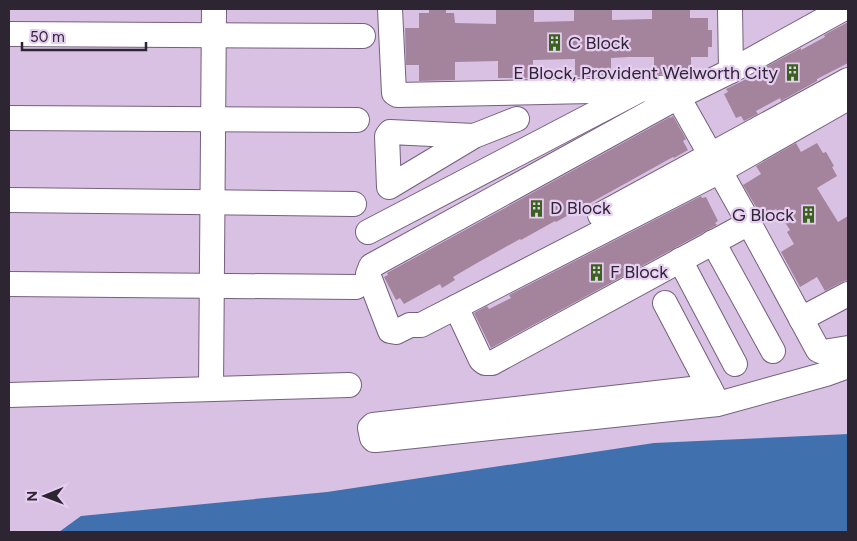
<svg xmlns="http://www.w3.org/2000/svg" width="857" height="541" font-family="Figtree,sans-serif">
<rect width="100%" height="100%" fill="#d9c1e4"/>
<polygon fill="#4071ae" points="848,434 848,532 59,532 81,516 327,492 654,443"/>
<g fill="#a4839d">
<polygon points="429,9 446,9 446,13 454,13 455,23 496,24 496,9 534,9 534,22 574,21 574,9 612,9 612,20 652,19 652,9 690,9 690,18 708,18 708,30 712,30 712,47 708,47 708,57 691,57 691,71 654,75 654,57 629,57 611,58 611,77 575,77 575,59 533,60 533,78 498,78 498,61 455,62 455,80 419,81 419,65 406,65 405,28 419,28 419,13 429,13"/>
<polygon points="848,22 848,63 817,79 817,81 781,101 780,98 756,111 758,114 744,121 741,116 736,118 724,94 728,92 726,89 765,70 764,68 801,48 801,50 825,37 824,35"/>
<polygon points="673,116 686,139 683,141 688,150 674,158 673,157 556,222 555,221 521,240 520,239 477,263 453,277 455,280 442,288 440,284 404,304 400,298 396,300 384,277 388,275 387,273 670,117 670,118"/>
<polygon points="796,143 801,152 817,143 823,153 826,152 834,166 832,167 837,176 817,188 838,222 848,216 848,280 842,282 825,291 817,277 800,287 781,252 794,244 787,232 790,230 776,209 762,217 743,185 761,174 756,166"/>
<polygon points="701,196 702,198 706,197 718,221 715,223 717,225 491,348 474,313 487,306 489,309 511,298 509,295"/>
</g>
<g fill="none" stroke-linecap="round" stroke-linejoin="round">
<defs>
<g id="minor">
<polyline points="390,9 394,93 397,95 639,90 691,85"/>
<polyline points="730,9 731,71"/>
<polyline points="843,9 731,71 678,97 371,266 368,274 390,331 396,332 410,325 421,325 720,171 848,98"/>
<polyline points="10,34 363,36"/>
<polyline points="678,97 749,223 818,350 823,352 848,348"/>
<polyline points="9,118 357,120"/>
<polyline points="474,136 390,132 387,136 389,187 474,136 517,119"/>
<polyline points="9,200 354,204"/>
<polyline points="600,215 848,80"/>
<polyline points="368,232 636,92"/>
<polyline points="713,242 773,351"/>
<polyline points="680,260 735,364"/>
<polyline points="9,284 356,287"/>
<polyline points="665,303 716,400"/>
<polyline points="456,307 481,360 485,363 492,363 749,223"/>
<polyline points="801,319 848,294"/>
<polyline points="709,387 373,425 370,428 372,438 374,440 376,440 718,404 826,374 848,366"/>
<polyline points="211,389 214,9"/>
<polyline points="9,395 349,385"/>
</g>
</defs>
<use href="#minor" stroke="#75607f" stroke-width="26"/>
<use href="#minor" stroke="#fff" stroke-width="24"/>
</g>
<defs>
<symbol id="building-bare" viewBox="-9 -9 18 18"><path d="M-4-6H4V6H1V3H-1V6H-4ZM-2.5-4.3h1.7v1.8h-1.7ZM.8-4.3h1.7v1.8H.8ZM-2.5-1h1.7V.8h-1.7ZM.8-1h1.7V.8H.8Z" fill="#3a621e" stroke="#e6cef2" stroke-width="2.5" paint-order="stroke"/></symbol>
</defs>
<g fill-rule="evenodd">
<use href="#building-bare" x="542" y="30" width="25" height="25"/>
<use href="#building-bare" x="780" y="60" width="25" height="25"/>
<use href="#building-bare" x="524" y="196" width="25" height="25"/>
<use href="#building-bare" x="796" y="202" width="25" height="25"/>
<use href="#building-bare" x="584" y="260" width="25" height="25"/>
</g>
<g text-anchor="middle" stroke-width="4.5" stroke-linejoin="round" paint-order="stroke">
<g font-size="18" fill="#2e2532" stroke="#e6cef2" text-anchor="start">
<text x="568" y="49">C Block</text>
<text x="778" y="79" text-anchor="end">E Block, Provident Welworth City</text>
<text x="550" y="214">D Block</text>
<text x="794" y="221" text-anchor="end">G Block</text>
<text x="610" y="278">F Block</text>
</g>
</g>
<rect width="857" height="541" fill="none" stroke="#2e2532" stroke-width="20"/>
<g transform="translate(45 496) rotate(269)" stroke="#e6cef2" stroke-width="4" paint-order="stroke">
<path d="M0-4L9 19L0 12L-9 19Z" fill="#2e2532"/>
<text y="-8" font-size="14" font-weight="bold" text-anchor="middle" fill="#2e2532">N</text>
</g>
<path d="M22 42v8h124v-8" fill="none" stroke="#2e2532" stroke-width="2.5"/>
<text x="30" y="42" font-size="15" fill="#2e2532" stroke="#e6cef2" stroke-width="4" paint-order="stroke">50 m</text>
</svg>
